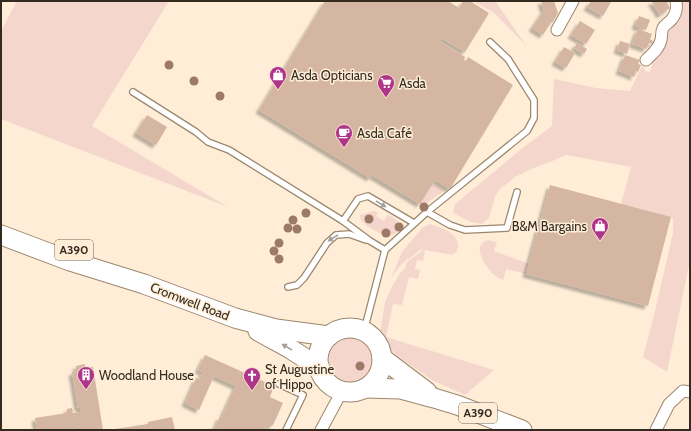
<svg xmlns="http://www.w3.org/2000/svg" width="691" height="431" font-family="Cabin,sans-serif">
<defs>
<filter id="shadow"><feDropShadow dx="-3.5" dy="3.5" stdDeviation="1" flood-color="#0004"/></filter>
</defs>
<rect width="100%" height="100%" fill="#ffedd7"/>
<g fill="#f4d6cd">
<polygon points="17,1 169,1 92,126 228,207 1,119 1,31"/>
<polygon points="473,1 495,1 526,45 494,13"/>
<polygon points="681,1 690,1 690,260 667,372 643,357 655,311 673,233 673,218 621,204 631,167 566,155 555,160 531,169 515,177 499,190 495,197 489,218 482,224 471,222 453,213 455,204 525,146 552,126 554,79 596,88 630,91 643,64 645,71 650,72 653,61 661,52 666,45 668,33 679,18 681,14"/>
<polygon points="432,184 444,191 427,203 420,204"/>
<path d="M 374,211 L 378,213 L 376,216 L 384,221 L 387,215 C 394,216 400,222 401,229 C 398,232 394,235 390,236 C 384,237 365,226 362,221 C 360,219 360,218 360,215 L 370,212 Z"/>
<path d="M 430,224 C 440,228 457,231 458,245 C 458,247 457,249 457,251 L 452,255 L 425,250 L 423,261 L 417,260 L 415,269 L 420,270 L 418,279 L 409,277 L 402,305 L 393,304 L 386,337 L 494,370 L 465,395 L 432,380 L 396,355 L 386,343 L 380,333 L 385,302 L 393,285 L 400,273 L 405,268 L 407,262 L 423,250 L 421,249 L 408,260 L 408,258 L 400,266 L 391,278 L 402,252 L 423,227 Z"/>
<path d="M 488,240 L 497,242 L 494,251 L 529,264 L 526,274 L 506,269 L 503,280 C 500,278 496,277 494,275 C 486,267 470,245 488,240 Z"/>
<circle cx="351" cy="359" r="23"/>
</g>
<g fill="#d4b6a2" filter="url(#shadow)">
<polygon points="325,1 448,1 459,8 463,1 470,1 489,13 465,52 441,38 439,41 465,57 464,60 466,61 468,57 513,85 450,189 435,180 420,204 372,175 370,178 259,110"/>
<polygon points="541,1 554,1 558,13 552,23 551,22 543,35 532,28 544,10"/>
<polygon points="591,1 609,1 611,2 603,16 587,7"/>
<polygon points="651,1 670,1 667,3 670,8 660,15"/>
<polygon points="639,16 650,20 646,30 635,26"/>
<polygon points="580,21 595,30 586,44 571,35"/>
<polygon points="638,29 652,34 650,39 653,41 652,44 649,43 646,49 632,44"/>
<polygon points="620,41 630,44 627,54 617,50"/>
<polygon points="577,43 587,49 584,54 574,48"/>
<polygon points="564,47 575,53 566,68 555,62"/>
<polygon points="625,55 640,60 638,64 641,65 638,72 636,71 634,77 619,71"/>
<polygon points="147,115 167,127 156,145 136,133"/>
<polygon points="550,185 671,217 648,306 526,274"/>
<polygon points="205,355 274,386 270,397 283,403 273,425 260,430 220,430 215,428 220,416 223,418 224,414 223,414 236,386 214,376 199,410 185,403 196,378 199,379 203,372 198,370"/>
<polygon points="85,364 85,368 93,367 103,430 81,430 80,427 73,429 73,430 37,430 35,418 67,413 67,409 72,408 73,412 71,413 81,412 80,408 78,408 72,372 76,371 76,366"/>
<polygon points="172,417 175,430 115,430 115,429 148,424 148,422"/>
</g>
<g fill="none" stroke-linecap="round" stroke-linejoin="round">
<defs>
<g id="lane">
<polyline points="133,92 196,132 208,142 229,150 343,221 370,241 385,250"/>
<polyline points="427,212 527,131 534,118 534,100 508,59 490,42"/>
<polyline points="343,221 358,199 368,196 414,223"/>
<polyline points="288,287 297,285 304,278 327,243 336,235 349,234 366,240"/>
<polyline points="364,331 385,250 427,212 450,225 465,230 507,228 517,192"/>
<polyline points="279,384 303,395 286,430"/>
</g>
<g id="street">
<polyline points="557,30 573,1"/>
<path d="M 646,60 C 652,54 659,49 661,40 C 662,36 661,32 663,28 C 665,24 669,23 672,19 C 676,14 677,7 676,1"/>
<polyline points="321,430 342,391"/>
<polyline points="656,430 669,404 683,391 690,392"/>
</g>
<g id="highway">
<polyline points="1,235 70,261 144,284 235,318 276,329 329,336"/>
<circle cx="350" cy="360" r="32"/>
<polyline points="258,331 289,348 320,368"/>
<polyline points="382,358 427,392"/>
<polyline points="366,388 401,389 434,398 457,405 522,430"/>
</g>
</defs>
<use href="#lane" stroke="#9b876d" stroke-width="8"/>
<use href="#street" stroke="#9b876d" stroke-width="13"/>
<use href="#highway" stroke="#9b876d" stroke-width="21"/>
<use href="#lane" stroke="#fff" stroke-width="5.5"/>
<use href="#street" stroke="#fff" stroke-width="11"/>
<use href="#highway" stroke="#fff" stroke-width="19"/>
</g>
<g fill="#9c7a67">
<circle cx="169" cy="65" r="4.5"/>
<circle cx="194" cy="81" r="4.5"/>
<circle cx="220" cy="96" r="4.5"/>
<circle cx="424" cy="207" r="4.5"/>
<circle cx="306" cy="213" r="4.5"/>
<circle cx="369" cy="219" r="4.5"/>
<circle cx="293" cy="220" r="4.5"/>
<circle cx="399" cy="227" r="4.5"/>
<circle cx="288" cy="228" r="4.5"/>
<circle cx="297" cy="229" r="4.5"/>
<circle cx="386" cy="233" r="4.5"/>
<circle cx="279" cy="243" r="4.5"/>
<circle cx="274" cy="251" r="4.5"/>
<circle cx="279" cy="259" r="4.5"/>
<circle cx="360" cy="366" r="4.5"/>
</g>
<defs><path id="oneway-solid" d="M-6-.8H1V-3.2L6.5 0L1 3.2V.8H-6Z"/></defs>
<g fill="#a3a09b">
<use href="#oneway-solid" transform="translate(381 204) rotate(31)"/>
<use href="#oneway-solid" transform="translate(333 238) rotate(148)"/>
<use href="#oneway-solid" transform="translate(287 347) rotate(-149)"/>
</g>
<defs>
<symbol id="shop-pin" viewBox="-11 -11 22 30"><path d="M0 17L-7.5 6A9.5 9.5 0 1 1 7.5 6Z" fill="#ae358a" stroke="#ffedd7"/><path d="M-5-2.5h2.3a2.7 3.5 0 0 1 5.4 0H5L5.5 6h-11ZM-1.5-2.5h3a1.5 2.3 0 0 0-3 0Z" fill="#fff"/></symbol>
<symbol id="supermarket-pin" viewBox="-11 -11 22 30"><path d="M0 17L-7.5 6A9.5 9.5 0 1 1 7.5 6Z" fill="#ae358a" stroke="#ffedd7"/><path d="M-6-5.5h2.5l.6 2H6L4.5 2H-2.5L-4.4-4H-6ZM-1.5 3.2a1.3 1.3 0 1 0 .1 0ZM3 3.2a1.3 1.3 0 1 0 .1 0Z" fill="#fff"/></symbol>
<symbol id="cafe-pin" viewBox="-11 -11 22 30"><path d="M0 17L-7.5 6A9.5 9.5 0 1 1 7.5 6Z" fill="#ae358a" stroke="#ffedd7"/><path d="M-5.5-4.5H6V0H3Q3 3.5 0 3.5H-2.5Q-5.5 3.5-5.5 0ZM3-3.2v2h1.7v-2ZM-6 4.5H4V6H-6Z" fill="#fff"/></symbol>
<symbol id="building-pin" viewBox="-11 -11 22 30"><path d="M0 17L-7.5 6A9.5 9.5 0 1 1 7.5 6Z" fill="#ae358a" stroke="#ffedd7"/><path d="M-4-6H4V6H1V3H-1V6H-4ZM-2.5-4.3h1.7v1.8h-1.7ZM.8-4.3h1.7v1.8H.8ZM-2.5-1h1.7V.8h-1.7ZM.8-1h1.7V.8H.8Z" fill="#fff"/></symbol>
<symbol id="church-pin" viewBox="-11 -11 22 30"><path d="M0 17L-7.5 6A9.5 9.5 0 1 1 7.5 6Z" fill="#ae358a" stroke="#ffedd7"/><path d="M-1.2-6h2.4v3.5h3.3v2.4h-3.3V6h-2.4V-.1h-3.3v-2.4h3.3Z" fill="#fff"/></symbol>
</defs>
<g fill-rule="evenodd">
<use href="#shop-pin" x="268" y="65" width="20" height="27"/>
<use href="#supermarket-pin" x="376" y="73" width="20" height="27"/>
<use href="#cafe-pin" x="334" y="123" width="20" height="27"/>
<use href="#shop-pin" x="590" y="216" width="20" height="27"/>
<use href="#building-pin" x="76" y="365" width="20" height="27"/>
<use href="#church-pin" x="242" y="366" width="20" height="27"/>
</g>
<g text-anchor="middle" stroke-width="3" stroke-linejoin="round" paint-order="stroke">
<g fill="#ffedd7" stroke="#706557" stroke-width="1">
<rect x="55" y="240" width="38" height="20" rx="3"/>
<rect x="459" y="403" width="38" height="20" rx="3"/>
</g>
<g font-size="12" font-weight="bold" fill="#332b20">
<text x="74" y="254">A390</text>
<text x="478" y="417">A390</text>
</g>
<g font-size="13" fill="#332b20" stroke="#ffedd7" text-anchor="start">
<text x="291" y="80">Asda Opticians</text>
<text x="399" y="88">Asda</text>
<text x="357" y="138">Asda Café</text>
<text x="587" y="231" text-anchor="end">B&amp;M Bargains</text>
<text x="265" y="374">St Augustine<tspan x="265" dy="15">of Hippo</tspan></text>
<text x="99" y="380">Woodland House</text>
</g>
<g font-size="13" fill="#332b20" stroke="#ffedd7">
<text transform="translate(190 301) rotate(21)" y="5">Cromwell Road</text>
</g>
</g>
<rect width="691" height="431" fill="none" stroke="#332b20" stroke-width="4"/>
</svg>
